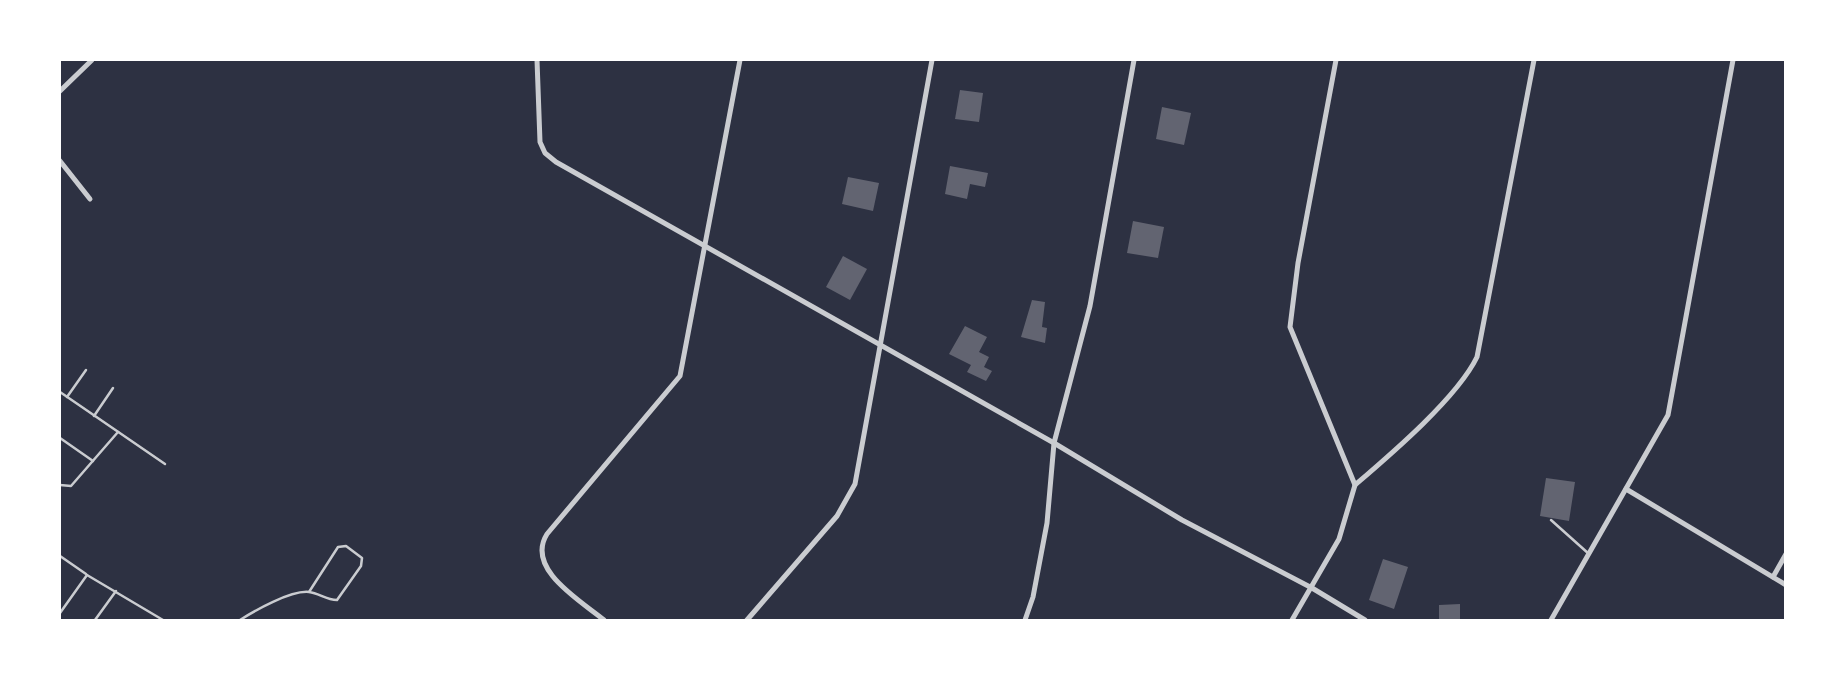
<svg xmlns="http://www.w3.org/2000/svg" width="1845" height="680" font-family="'Roboto Condensed',sans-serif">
<rect width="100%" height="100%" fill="#2d3142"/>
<g fill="#626471">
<polygon points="960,90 983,93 979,122 955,119"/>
<polygon points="1162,107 1191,113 1184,145 1156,139"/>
<polygon points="950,166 988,173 985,187 970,184 967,199 945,194"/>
<polygon points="848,177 879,183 873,211 842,204"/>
<polygon points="1133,221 1164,227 1158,258 1127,253"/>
<polygon points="843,256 867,269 850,300 826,287"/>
<polygon points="1032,300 1045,302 1042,327 1047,328 1045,343 1021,337"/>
<polygon points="965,326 987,337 979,352 989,357 984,367 992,371 986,381 967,372 971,365 949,354"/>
<polygon points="1546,478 1575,482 1569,521 1540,516"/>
<polygon points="1383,559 1408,567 1394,609 1369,600"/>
<polygon points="1460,604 1460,620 1439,620 1439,605"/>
</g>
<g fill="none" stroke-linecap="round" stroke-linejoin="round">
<g stroke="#caccd0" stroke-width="2.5">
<polyline points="60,392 165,464"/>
<polyline points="67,397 86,370"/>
<polyline points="94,416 113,388"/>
<polyline points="60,438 93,461"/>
<polyline points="60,485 71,486 118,432"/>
<polyline points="1551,520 1589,554"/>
<polyline points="60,556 86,574"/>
<polyline points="60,613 87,575 163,620"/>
<polyline points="95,620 116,591"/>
<path d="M 240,620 C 254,611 291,590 309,592 C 319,593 326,600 337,600 L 361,566 L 362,558 L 346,546 L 338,547 L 309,592"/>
</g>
<g stroke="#caccd0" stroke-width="5">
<polyline points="537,60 540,142 545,153 556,162 1054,443 1182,520 1312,588 1365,620"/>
<polyline points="60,91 92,60"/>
<polyline points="60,161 90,199"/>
<path d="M 1355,485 C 1390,455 1457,398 1477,357 L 1534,60"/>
<polyline points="1626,489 1786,585"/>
<polyline points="1773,577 1786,554"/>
<path d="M 604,620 C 581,601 525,569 547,534 L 680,376 L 740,60"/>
<polyline points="747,620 837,516 855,484 932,60"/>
<polyline points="1025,620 1033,597 1047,523 1054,443 1090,306 1134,60"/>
<polyline points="1292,620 1339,539 1355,485 1290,327 1298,263 1336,60"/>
<polyline points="1551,620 1668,415 1733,60"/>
</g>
</g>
<rect width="1845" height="680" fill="none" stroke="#ffffff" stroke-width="122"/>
</svg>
